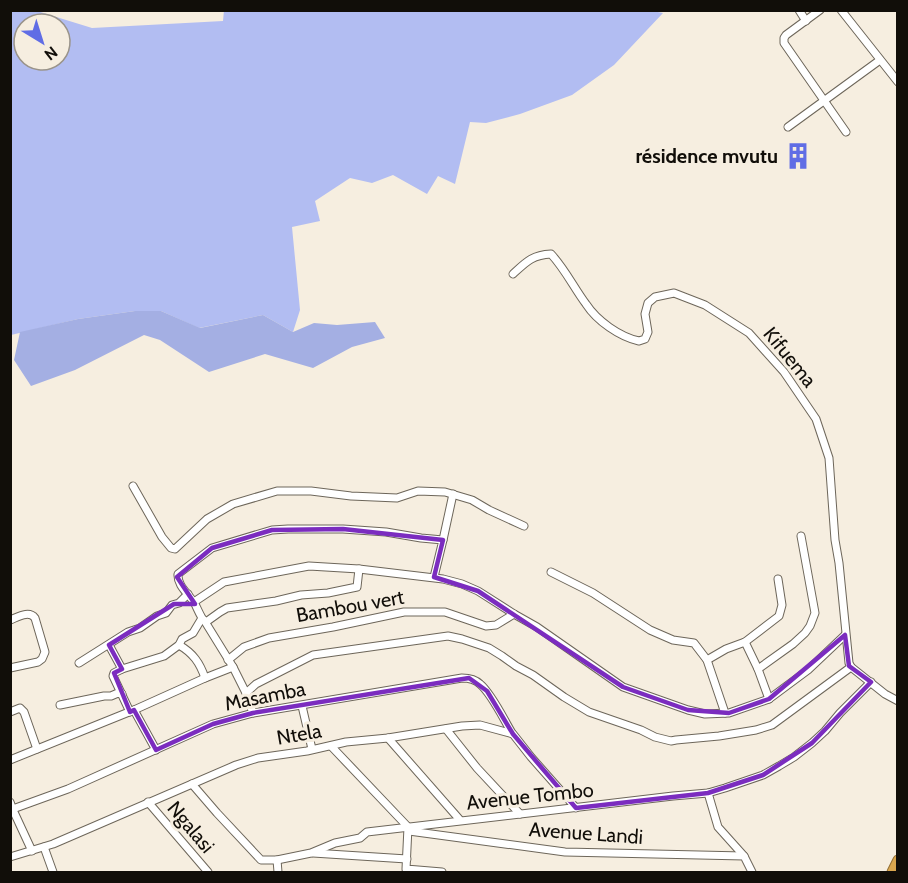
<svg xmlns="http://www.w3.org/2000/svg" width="908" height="883" font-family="Cabin,sans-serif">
<rect width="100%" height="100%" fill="#f6eee0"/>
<path fill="#b2bdf2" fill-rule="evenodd" d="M 224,10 L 647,10 L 663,13 L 614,65 L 572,95 L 520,114 L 486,123 L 470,122 L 455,184 L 438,176 L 427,194 L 393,175 L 372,183 L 350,178 L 315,201 L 320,221 L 292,227 L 300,310 L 293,332 L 263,315 L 199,328 L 161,311 L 135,311 L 78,319 L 11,335 L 10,11 L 37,11 L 92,28 L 223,21 ZM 24,24 L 60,24 L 60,60 L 24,60 Z"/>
<polygon fill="#a4afe3" points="135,311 161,311 200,328 263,315 293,332 314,323 337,325 375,322 385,338 352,347 313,368 265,354 209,372 160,340 144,335 75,370 31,386 14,360 20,332 78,319"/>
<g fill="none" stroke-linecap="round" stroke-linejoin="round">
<defs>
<g id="minor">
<polyline points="799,10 806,21"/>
<polyline points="820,10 786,35 784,38 784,43 846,132"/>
<polyline points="841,10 898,82"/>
<polyline points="788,127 880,60"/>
<path d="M 513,274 C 526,262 532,255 551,254 C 565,269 574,288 586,304 C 597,321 620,337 639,341 L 645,339 L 648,332 L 645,314 L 648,303 L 655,297 L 674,293 L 705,305 L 749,333 L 784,372 L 816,419 L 829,458 L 835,540 L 839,563 L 849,663 L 851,667 L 885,694 L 898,701"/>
<polyline points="133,486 162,537 171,548 175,549 207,519 233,504 277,491 311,491 351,496 397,498 418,491 445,492 472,500 489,510 524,526"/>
<polyline points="443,540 453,494"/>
<polyline points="551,572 593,593 650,630 673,640 694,643 707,660 725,713"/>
<polyline points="194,602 224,582 309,566 359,569 443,579 462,584 478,591 514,614 537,627 623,687 688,710 705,714 729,713 769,699 808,670 845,635"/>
<path d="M 10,620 C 18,617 29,610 35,618 L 45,652 L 42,659 L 38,662 L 10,668"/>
<polyline points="204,620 233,667 246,693 253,713"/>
<polyline points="206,622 220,612 227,608 276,601 301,595 328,593 357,587 359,569"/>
<polyline points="745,642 758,669 769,699"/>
<path d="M 109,645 L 122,669 L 164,656 L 179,645 L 182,639 L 193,633 L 202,618 C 199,613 197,608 195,604 C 189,594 177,586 178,574 L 212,548 L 272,530 L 288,529 L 343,529 L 386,532 L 421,538 L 443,540 L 434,577"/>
<path d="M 179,645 C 193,653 200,663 205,678"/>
<polyline points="228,660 244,647 269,638 333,627 404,612 445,612 486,626 496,625 514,614"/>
<polyline points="707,660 726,649 745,642 779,616 782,605 778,579"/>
<polyline points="79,663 128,632 140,628 157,616 166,613 172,605 179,603 188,594"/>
<polyline points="122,669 114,673 113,676 130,712"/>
<polyline points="758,669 793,644 805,633 810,626 815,613 801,536"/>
<polyline points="246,693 256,684 313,655 448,636 462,639 489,648 502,656 516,666 533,675 564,697 589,712 641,730 655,737 671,741 676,740 719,736 756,730 772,725 851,667"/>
<polyline points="60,705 104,696 111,696 118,693 122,694"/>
<polyline points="302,706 312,749"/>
<polyline points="134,710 156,750"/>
<polyline points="10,712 20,708 24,712 37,749"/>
<polyline points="446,729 477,768 520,814"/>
<polyline points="388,738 460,820"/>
<polyline points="331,746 408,827 406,869 442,872"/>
<polyline points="10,760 134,710 205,678 233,667"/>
<polyline points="192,784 217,813 261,860 277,860 311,853 335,843 360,838 367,832 673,796 708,793 725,788 763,775 779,766 794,757 812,743 825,731 840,713 871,682"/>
<polyline points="708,793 718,827 744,856"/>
<polyline points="10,802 13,810 32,851"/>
<polyline points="148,802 208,872"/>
<path d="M 10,810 L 68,789 L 213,724 L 253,713 L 462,678 C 469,678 475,679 480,684 C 492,694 504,720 512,733"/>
<polyline points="409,831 565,852 744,856 752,872"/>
<polyline points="44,847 53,872"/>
<polyline points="313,853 407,859"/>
<polyline points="10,857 53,844 236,765 258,758 307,751 346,742 388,738 462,726 480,725 513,734 531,757 576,808"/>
<polyline points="277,860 278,872"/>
</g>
<polyline id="highway" points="892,872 898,860"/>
</defs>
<use href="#minor" stroke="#6d665a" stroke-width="9"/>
<use href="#highway" stroke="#947136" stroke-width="11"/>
<use href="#minor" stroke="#fff" stroke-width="7"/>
<use href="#highway" stroke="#daa74f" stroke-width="9"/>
</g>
<path fill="none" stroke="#7b2cbf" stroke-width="4.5" stroke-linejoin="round" d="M 343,529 L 443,540 L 434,577 L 478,591 L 623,687 L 688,710 L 729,713 L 769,699 L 845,635 L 849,666 L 871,682 L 812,743 L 763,775 L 708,793 L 576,808 L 513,734 L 487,691 L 469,678 L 253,713 L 213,724 L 156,750 L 134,710 L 130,712 L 114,673 L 122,669 L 109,645 L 174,604 L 195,604 L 177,577 L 212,548 L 272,530 Z"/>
<defs>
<symbol id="building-bare" viewBox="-9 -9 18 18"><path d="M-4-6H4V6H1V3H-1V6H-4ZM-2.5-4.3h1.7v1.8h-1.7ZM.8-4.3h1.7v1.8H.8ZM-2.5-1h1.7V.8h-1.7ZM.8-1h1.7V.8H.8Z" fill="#606de5" stroke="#f6eee0" stroke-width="2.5" paint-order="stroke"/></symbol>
</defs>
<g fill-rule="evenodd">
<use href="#building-bare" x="779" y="137" width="38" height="38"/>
</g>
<g text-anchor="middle" stroke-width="6" stroke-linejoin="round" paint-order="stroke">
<g font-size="20" font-weight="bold" fill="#110e09" stroke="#f6eee0" text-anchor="end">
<text x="778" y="163">résidence mvutu</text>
</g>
<g font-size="20" fill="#110e09" stroke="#f6eee0">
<text transform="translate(790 357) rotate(51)" y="7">Kifuema</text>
<text transform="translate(350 606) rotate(-10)" y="7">Bambou vert</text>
<text transform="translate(265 696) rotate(-11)" y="7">Masamba</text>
<text transform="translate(299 734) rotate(-10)" y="7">Ntela</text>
<text transform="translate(530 796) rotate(-6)" y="7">Avenue Tombo</text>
<text transform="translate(191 827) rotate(50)" y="7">Ngalasi</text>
<text transform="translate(586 833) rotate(4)" y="7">Avenue Landi</text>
</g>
</g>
<rect width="908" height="883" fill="none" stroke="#110e09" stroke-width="24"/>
<g transform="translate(42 42) rotate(142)"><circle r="28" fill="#f6eee0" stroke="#9a948a" stroke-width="1.5"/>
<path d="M0-4.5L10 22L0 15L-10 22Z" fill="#606de5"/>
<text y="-9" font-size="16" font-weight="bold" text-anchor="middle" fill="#110e09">N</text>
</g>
</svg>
